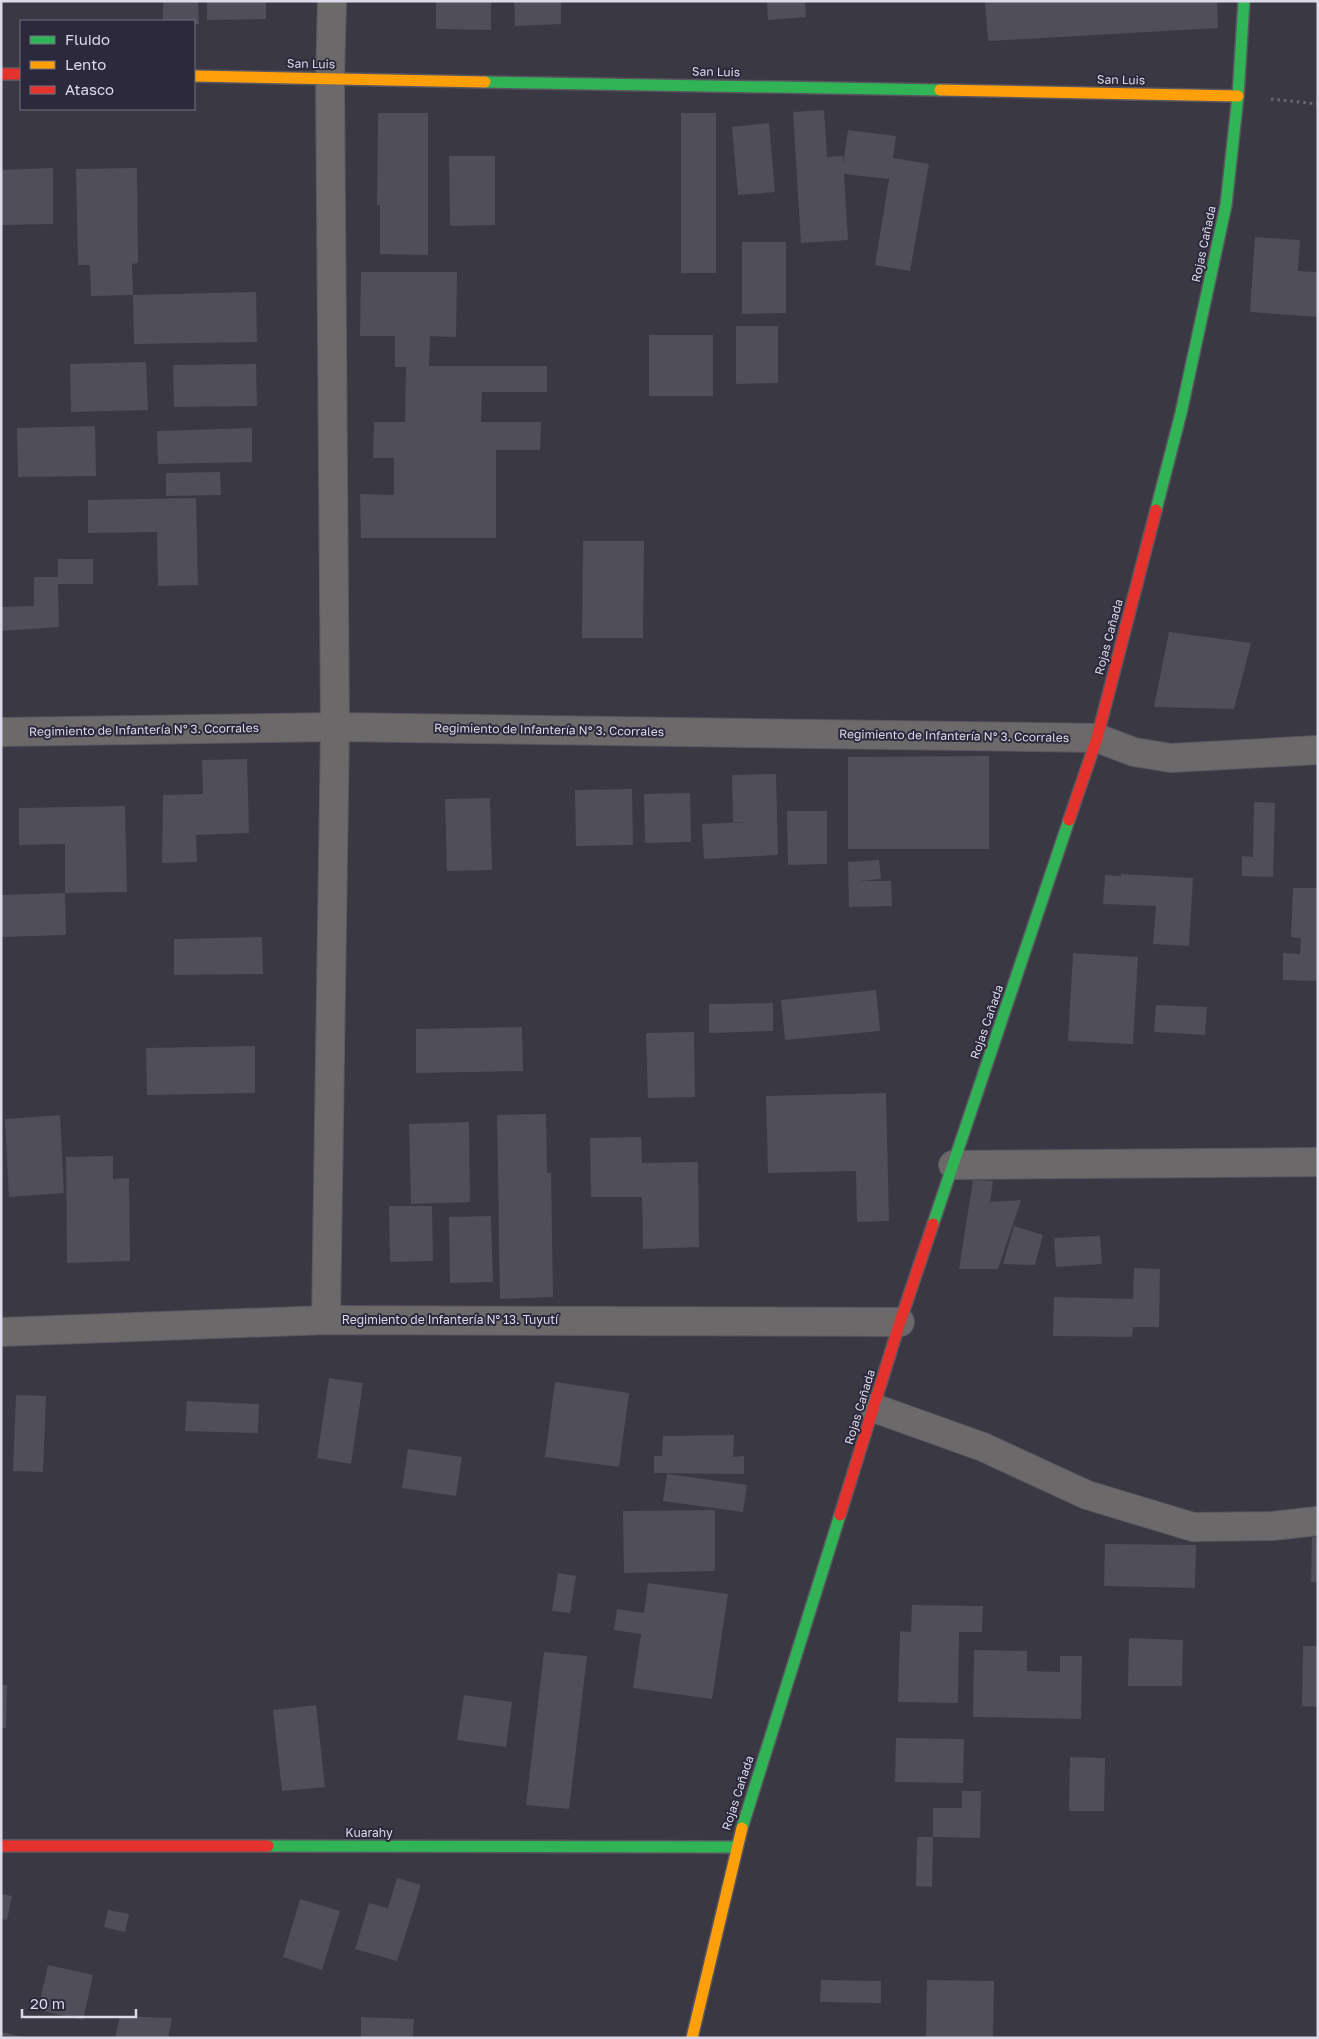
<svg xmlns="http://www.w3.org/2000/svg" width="1319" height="2039" font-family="'Golos Text',sans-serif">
<rect width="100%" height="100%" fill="#3a3843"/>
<g fill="#504e59">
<polygon points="163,1 198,1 199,24 194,24 194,21 163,21"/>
<polygon points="207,1 266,1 266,19 207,20"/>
<polygon points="436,1 491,1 491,30 436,29"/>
<polygon points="514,1 561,1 561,24 515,26"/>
<polygon points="767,1 805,1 806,17 768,20"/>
<polygon points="985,1 1217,1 1218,28 988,41"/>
<polygon points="824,110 827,157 843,156 843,165 848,130 896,136 893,158 929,164 910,271 875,265 889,179 844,174 848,240 801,243 793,112"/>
<polygon points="378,113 428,113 428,255 380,254 380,205 377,205"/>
<rect x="681" y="113" width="35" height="160"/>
<polygon points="769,123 775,192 738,195 732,127"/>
<polygon points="449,156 495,156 495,225 450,226"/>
<polygon points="53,168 53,224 1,225 1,170"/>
<polygon points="137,168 138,263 132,264 133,295 91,296 90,265 78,265 76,169"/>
<polygon points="1255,237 1300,240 1298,271 1318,272 1318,317 1250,312"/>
<polygon points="742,242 786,242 786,313 742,314"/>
<polygon points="361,272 457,272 456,337 430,336 429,366 547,366 547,392 482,392 481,422 541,422 540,450 496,450 496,538 361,538 360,494 394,495 394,458 373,458 374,422 405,422 406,367 395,367 395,336 360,336"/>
<polygon points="256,292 257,342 134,344 133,295"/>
<polygon points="736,326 778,326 778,383 736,384"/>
<rect x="649" y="335" width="64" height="61"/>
<polygon points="146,362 148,410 71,412 70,364"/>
<polygon points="256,364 257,406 174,407 173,365"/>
<polygon points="95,426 96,476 18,477 17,428"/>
<polygon points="252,428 252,462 158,464 157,431"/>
<polygon points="220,472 221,495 166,496 166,473"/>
<polygon points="196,498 198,585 158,586 157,532 88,533 88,500"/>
<polygon points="583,541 644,541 643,638 582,638"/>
<polygon points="58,559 93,559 93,584 58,584 59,627 1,631 1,607 34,606 34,577 58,577"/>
<polygon points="1169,632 1251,643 1234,709 1154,707"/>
<polygon points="989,756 989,849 848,849 848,757"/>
<polygon points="247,759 249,833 196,835 197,862 162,863 163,795 203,794 202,760"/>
<polygon points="776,774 778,855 704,859 702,824 750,822 733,822 732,775"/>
<polygon points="632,789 633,845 576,846 575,790"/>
<polygon points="690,793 691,842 645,843 644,794"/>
<polygon points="490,798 492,870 447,871 445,799"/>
<polygon points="1254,802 1275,803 1273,877 1242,876 1242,856 1253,857"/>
<polygon points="125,806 127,892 65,893 65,844 19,845 19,808"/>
<polygon points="787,811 827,811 827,864 788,865"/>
<polygon points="879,860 881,879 859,881 891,881 892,906 849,907 848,862"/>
<polygon points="1121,874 1193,878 1189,946 1153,944 1156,906 1103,904 1105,875 1121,876"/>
<polygon points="1293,888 1318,888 1318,981 1283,980 1283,953 1300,954 1301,938 1291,937"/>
<polygon points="65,893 66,935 1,937 1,895"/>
<polygon points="262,937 263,974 174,975 174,939"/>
<polygon points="1073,953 1138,957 1133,1044 1068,1041"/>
<polygon points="876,990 880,1031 785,1040 781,1000"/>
<polygon points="773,1003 773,1031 709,1033 709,1004"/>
<polygon points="1156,1005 1207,1007 1205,1035 1154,1032"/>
<polygon points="522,1027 523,1071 416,1073 416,1029"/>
<polygon points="694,1032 695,1097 648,1098 646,1033"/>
<polygon points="255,1046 255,1093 147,1095 146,1048"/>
<polygon points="886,1093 889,1221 857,1222 856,1171 768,1173 766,1096"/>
<polygon points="546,1114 547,1173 551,1173 553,1297 500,1299 497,1115"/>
<polygon points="60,1115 64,1193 9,1197 5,1119"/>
<polygon points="469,1122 470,1202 411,1204 409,1124"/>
<polygon points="641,1137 642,1163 698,1162 699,1247 643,1249 642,1197 591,1197 590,1138"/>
<polygon points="113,1156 113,1179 129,1178 130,1261 67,1263 66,1157"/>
<polygon points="973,1180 993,1181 990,1202 1021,1200 998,1269 959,1269"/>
<polygon points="389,1206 432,1206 433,1261 390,1262"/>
<polygon points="491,1216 493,1282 450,1283 449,1217"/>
<polygon points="1014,1226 1043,1235 1035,1265 1003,1264"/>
<polygon points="1100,1236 1102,1264 1056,1267 1054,1238"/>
<polygon points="1134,1268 1160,1269 1159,1327 1133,1327 1132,1337 1053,1336 1054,1297 1133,1299"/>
<polygon points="329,1378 363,1383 351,1464 317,1458"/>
<polygon points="555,1382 629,1393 619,1467 545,1457"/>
<polygon points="16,1395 46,1396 43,1472 13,1471"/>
<polygon points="187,1401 259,1404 258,1433 185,1431"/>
<polygon points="734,1435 733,1457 744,1456 744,1474 654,1473 654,1456 662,1456 663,1436"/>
<polygon points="408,1449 462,1457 456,1496 402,1488"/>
<polygon points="667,1474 747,1485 743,1512 663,1501"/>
<polygon points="715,1510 715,1571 624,1573 623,1511"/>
<polygon points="1312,1537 1318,1537 1318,1582 1311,1582"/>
<polygon points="1105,1544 1196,1545 1195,1588 1104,1586"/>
<polygon points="558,1573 576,1576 570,1613 552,1611"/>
<polygon points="648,1583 728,1594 712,1699 633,1688 641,1634 614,1630 617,1609 644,1613"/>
<polygon points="912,1605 983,1606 982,1632 959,1632 958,1703 898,1702 900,1631 911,1632"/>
<polygon points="1129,1638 1183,1640 1182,1686 1128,1686"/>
<polygon points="1303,1646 1318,1646 1318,1707 1302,1706"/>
<polygon points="974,1650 1027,1651 1027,1671 1060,1672 1060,1656 1082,1656 1081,1719 973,1717"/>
<polygon points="544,1652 587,1656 569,1809 526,1805"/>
<polygon points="1,1685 7,1685 6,1728 1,1728"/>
<polygon points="464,1695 512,1702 506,1747 457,1740"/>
<polygon points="316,1705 325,1787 282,1791 273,1710"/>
<polygon points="896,1738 964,1739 963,1783 895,1782"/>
<polygon points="1070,1757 1105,1758 1104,1811 1069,1811"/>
<polygon points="962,1791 981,1791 980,1838 933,1837 932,1887 916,1886 917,1837 933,1837 933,1808 962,1808"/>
<polygon points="397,1878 421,1885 397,1961 355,1949 369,1903 388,1908"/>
<polygon points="1,1894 12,1896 7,1920 1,1919"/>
<polygon points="300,1899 340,1911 322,1970 283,1957"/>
<polygon points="108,1910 129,1914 125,1932 104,1927"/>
<polygon points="48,1965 93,1975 83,2020 38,2010"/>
<polygon points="821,1980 881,1981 881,2003 820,2002"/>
<polygon points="927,1980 994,1981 993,2038 926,2038"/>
<polygon points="120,2016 172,2018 168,2038 115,2038"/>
<polygon points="361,2017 414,2019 413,2038 361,2038"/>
<polygon points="1,2032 24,2037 24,2038 1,2038"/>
</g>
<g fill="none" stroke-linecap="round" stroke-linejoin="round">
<defs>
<g id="street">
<polyline points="1,732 335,727 1097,738 1134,752 1171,758 1318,750"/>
<polyline points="953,1165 1318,1162"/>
<polyline points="326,1320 335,727 330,78 332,1"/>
<polyline points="1,1332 326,1320 900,1322"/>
<polyline points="874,1408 983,1447 1087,1495 1193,1527 1272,1526 1318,1521"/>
</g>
<g id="fast">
<polyline points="485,82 940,90"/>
<polyline points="1156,510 1181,413 1226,205 1238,96 1244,1"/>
<polyline points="933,1224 1069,820"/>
<polyline points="742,1828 840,1515"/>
<polyline points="268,1846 736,1847"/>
</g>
<g id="slow">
<polyline points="194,76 485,82"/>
<polyline points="940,90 1238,96"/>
<polyline points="692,2038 742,1828"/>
</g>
<g id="jam">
<polyline points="1,74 21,74"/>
<polyline points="1069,820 1097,738 1156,510"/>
<polyline points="840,1515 900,1322 933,1224"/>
<polyline points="1,1846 268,1846"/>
</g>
</defs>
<use href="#street" stroke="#585660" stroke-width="30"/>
<use href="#fast" stroke="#585660" stroke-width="14"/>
<use href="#slow" stroke="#585660" stroke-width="14"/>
<use href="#jam" stroke="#585660" stroke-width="14"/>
<polyline stroke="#6b6a6c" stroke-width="3" stroke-dasharray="2.5 4" stroke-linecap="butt" points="1271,99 1318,104"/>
<use href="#street" stroke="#6b6969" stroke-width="28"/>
<use href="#fast" stroke="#30b455" stroke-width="11"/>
<use href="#slow" stroke="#ff9f0a" stroke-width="11"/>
<use href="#jam" stroke="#e5322d" stroke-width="11"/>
</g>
<g text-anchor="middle" stroke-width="4" stroke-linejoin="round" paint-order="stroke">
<g font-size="12" fill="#dcdae8" stroke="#2c293d">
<text transform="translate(311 64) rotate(1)" y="4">San Luis</text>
<text transform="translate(716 72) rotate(1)" y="4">San Luis</text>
<text transform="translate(1121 80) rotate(1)" y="4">San Luis</text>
<text transform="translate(1204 244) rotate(-78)" y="4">Rojas Cañada</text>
<text transform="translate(1109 637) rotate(-75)" y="4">Rojas Cañada</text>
<text transform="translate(144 730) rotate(-1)" y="4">Regimiento de Infantería N° 3. Ccorrales</text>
<text transform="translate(549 730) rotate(1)" y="4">Regimiento de Infantería N° 3. Ccorrales</text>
<text transform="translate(954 736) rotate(1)" y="4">Regimiento de Infantería N° 3. Ccorrales</text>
<text transform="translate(987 1022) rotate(-71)" y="4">Rojas Cañada</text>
<text x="450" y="1324">Regimiento de Infantería N° 13. Tuyutí</text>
<text transform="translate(860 1407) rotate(-73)" y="4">Rojas Cañada</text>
<text transform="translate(738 1793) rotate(-72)" y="4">Rojas Cañada</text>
<text x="369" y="1837">Kuarahy</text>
</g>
</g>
<rect width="1319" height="2039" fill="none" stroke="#dcdae8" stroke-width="5"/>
<rect x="20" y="20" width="175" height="90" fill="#2c293d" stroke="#727081"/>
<rect x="30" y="36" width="25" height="8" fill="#30b455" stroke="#727081"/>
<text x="65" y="45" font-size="15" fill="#dcdae8">Fluido</text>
<rect x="30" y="61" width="25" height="8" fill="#ff9f0a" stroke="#727081"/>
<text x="65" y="70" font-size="15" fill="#dcdae8">Lento</text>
<rect x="30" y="86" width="25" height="8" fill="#e5322d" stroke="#727081"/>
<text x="65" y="95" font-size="15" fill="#dcdae8">Atasco</text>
<path d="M22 2009v8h114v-8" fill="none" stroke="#dcdae8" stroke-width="2.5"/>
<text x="30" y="2009" font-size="15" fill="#dcdae8" stroke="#2c293d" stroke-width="4" paint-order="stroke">20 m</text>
</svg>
